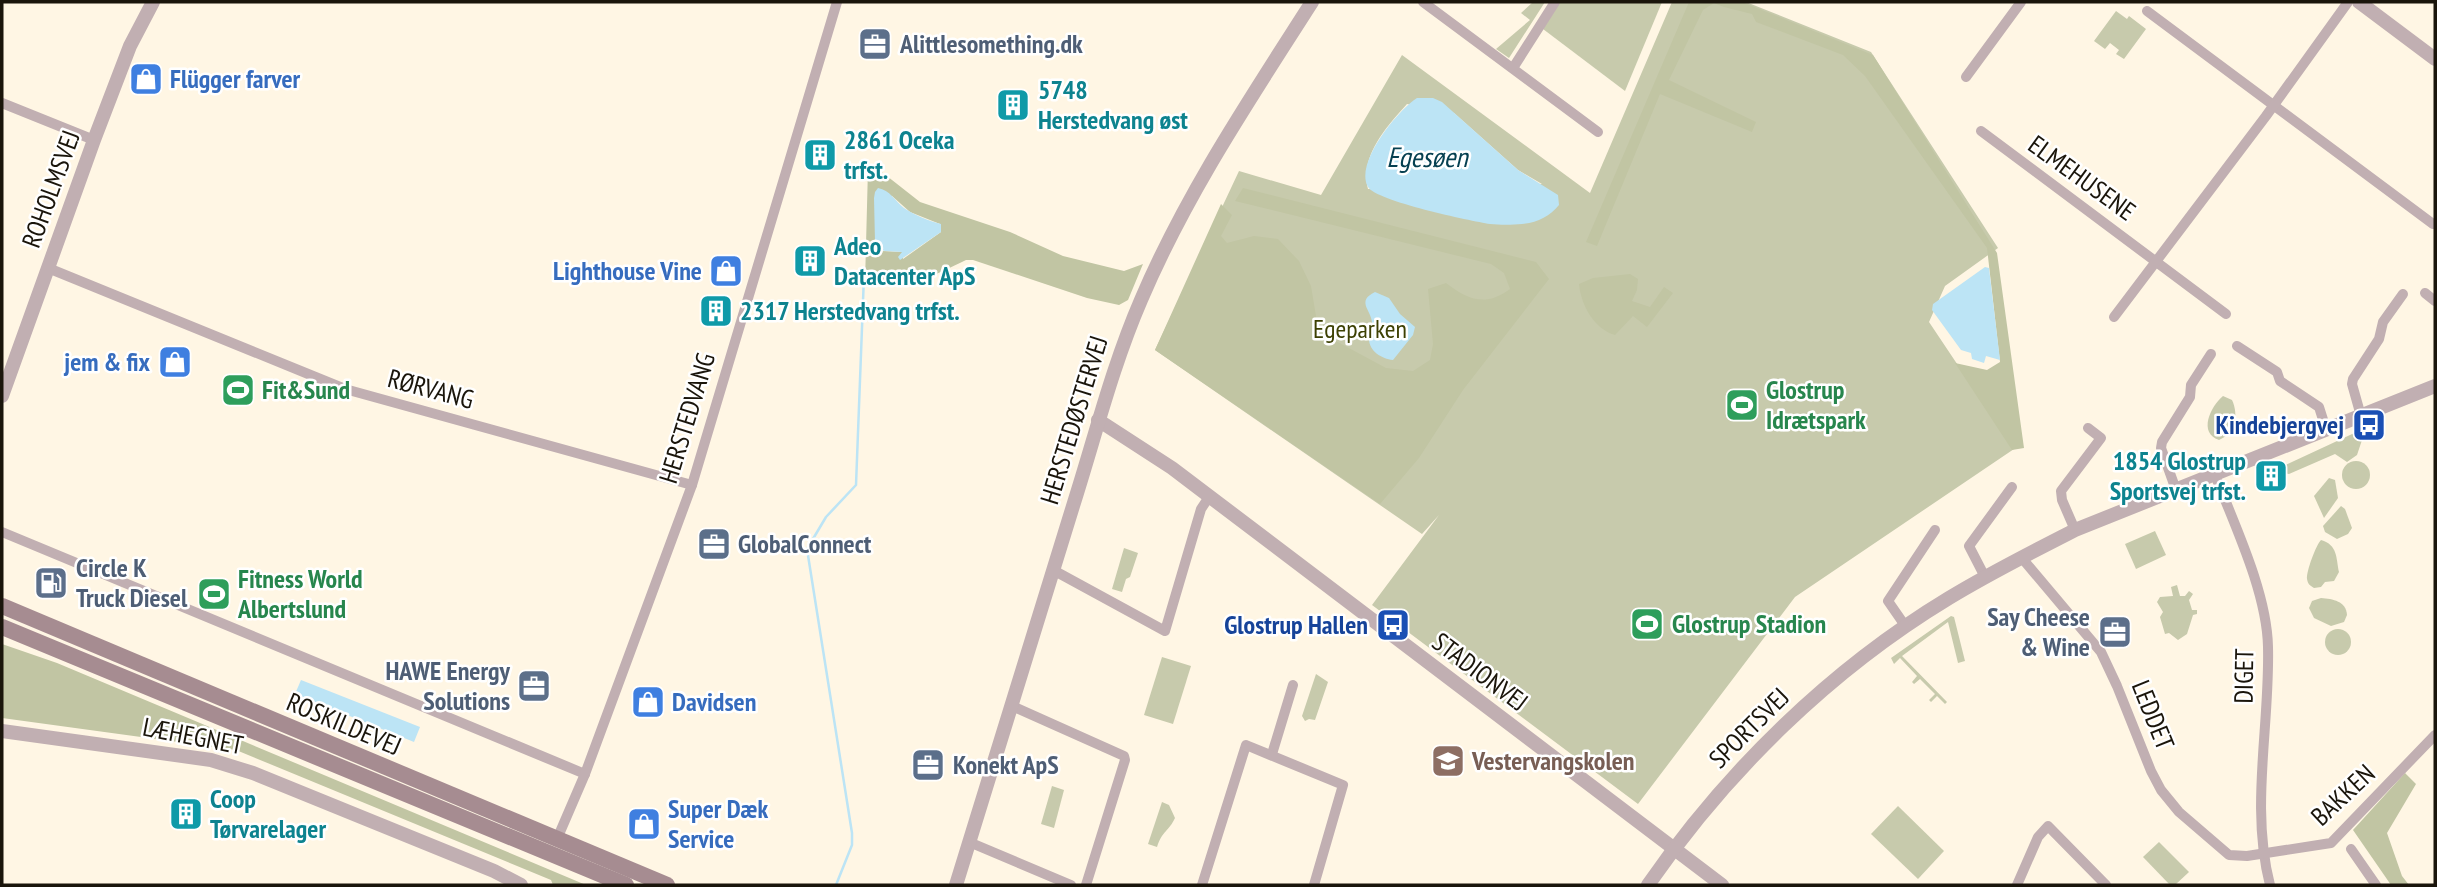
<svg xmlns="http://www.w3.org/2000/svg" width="2437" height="887" font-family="'PT Sans Narrow',sans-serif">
<rect width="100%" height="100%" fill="#fff6e4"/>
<g fill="#c7caac" fill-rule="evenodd">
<polygon points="1533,2 1545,2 1509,58 1496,49 1530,20 1521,13"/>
<polygon points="1560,2 1662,2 1625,91 1543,29"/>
<path d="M 1672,2 L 1746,2 L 1871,52 L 1998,248 L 1945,286 L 1929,322 L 2014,449 L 1795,597 L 1638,804 L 1372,605 L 1439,515 L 1422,534 L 1155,350 L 1239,171 L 1321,195 L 1402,55 L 1590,193 ZM 1407,104 L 1454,113 L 1518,170 L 1542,184 L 1368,189 C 1359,157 1387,126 1407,104 Z"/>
<polygon points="2116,11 2127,19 2129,16 2146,29 2124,59 2116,54 2119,50 2110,43 2105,49 2094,41"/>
<path d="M 2223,396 L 2232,400 C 2239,415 2235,433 2219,440 C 2198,433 2210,407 2223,396 Z"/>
<path d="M 2378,422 L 2385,425 C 2382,436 2372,438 2362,440 L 2357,455 L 2347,462 L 2335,454 L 2289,474 L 2284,473 L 2281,467 Z"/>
<circle cx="2356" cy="475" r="14"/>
<polygon points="2329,478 2335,480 2338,498 2324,518 2314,496"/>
<polygon points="2341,506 2345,509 2352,528 2348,534 2337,539 2325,532 2323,526"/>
<polygon points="2155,531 2166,555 2136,569 2125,544"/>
<path d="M 2321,540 C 2338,545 2336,558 2339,572 L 2334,581 L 2325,582 L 2321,587 L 2314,588 C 2311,586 2308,585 2307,579 C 2306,572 2316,545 2321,540 Z"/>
<polygon points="1124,548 1138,553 1130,577 1126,579 1122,592 1112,589"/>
<polygon points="2177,585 2180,596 2185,596 2189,591 2193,594 2189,600 2192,610 2197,610 2197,614 2193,615 2187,634 2178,640 2169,633 2165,634 2160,617 2163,612 2157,602 2160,597 2173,596 2171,587"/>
<path d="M 2321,598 C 2333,599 2346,601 2347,615 L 2344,622 L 2331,626 L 2314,618 L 2309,608 L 2312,601 Z"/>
<polygon points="1951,616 1954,617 1965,661 1958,663 1948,622 1902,656 1947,702 1945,704 1937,696 1931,702 1929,700 1935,694 1920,679 1914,684 1912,682 1917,676 1900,658 1894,664 1891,658"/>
<circle cx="2338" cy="642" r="13"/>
<polygon points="1162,657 1191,666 1173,724 1144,715"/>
<polygon points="1316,674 1328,682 1315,720 1309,719 1305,721 1302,716"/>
<polygon points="1052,786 1064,790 1054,828 1041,824"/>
<path d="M 1162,802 L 1169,805 L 1175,818 C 1169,831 1162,831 1157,847 L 1148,844 Z"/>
<polygon points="1898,806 1944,851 1918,879 1871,834"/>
<polygon points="2159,842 2189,872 2175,885 2170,885 2143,857"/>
</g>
<g fill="#c1c5a3" fill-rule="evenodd">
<path d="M 1689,2 L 1742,2 L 1873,55 L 1997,253 L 2024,448 L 2012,450 L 1955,363 L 1987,370 L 2000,362 L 1987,248 L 1865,76 L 1843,55 L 1756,22 L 1752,14 C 1738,10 1727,9 1714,3 L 1703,10 L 1669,80 L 1756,122 L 1752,132 L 1660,94 L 1597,246 L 1586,242 Z"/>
<path d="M 868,168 L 878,169 L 920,202 L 1010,232 L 1063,256 L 1124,271 L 1143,264 L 1128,300 L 1119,305 L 1087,298 L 973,260 L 966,260 C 928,278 908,290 865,283 ZM 875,192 L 892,196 L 910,212 L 940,224 L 941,232 L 903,259 L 903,252 L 882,251 L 875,242 Z"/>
<path d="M 1243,188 L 1536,262 L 1549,279 L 1463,390 L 1419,458 L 1380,504 L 1155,350 L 1221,204 L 1232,215 L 1221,236 L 1227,243 L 1254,236 L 1278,239 L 1299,261 L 1311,286 L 1317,322 L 1334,340 L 1386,368 L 1413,371 L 1430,360 L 1433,344 L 1428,289 L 1446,283 C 1468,300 1486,307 1510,289 L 1504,273 L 1491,264 L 1235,201 Z"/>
<path d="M 1630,274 L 1638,279 L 1637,290 L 1632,301 L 1650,307 L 1664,287 L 1673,293 L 1647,327 L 1633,316 L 1615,335 C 1594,329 1581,305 1579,284 L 1593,278 Z"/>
<polygon points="2,644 57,663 586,885 553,885 551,880 236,750 2,718"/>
<polygon points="2405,773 2416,784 2387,833 2402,876 2409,885 2391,885 2353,830"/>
</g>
<g fill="#bce4f5">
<path d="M 1417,98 L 1433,98 L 1442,102 L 1518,170 L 1558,195 L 1559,205 C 1550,216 1537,223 1522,224 C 1512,225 1500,225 1490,224 C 1471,221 1376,201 1368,187 C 1354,163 1398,110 1417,98 Z"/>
<path d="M 878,188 C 890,190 895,201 904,208 C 914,215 929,221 941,224 L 941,232 L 900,260 L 898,257 L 902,252 L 885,251 L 878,249 L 875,242 L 874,198 L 875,192 Z"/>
<polygon points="1985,267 1989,268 2000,360 1986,356 1984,363 1972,359 1971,353 1961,350 1932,310 1933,304"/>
<path d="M 1375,292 L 1389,298 L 1400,314 L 1415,327 L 1413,335 L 1393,360 C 1382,359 1369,351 1369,339 C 1369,333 1373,328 1372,322 C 1371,310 1356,301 1375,292 Z"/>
<polygon points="301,680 420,727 414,742 295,694"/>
</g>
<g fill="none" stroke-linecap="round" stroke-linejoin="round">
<polyline stroke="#bce4f5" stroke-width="2.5" points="836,885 852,845 852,833 807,549 826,517 856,485 864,275"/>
<g stroke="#c1afb2" stroke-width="10">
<polyline points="1423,2 1598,132"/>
<polyline points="2147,11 2433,224"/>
<polyline points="1513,68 1555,2"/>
<polyline points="1966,77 2021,2"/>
<polyline points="2,103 94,140"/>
<polyline points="1981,131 2226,314"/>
<polyline points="48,268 345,389 692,485"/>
<polyline points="2425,293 2435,301"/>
<polyline points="2114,317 2266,116 2348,2"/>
<polyline points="2237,346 2277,372 2280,381 2319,407 2326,429"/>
<polyline points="2361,416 2352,384 2353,379 2379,339 2383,322 2403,294"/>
<path d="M 2215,475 C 2235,526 2267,593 2268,647 C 2270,726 2250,807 2270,885"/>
<polyline points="2176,490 2161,448 2162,442 2190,397 2191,385 2211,354"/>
<polyline points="2075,530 2062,500 2061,491 2101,438 2088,428"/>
<polyline points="2,532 585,774"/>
<polyline points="2021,557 2101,652 2117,686 2151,771 2161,790 2179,812 2229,855 2247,856 2331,843 2435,735"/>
<polyline points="1053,570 1165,631 1201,509 1209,497"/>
<polyline points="1985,577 1969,546 2012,487"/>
<polyline points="1906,627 1888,601 1935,530"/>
<polyline points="1012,706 1124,756 1125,760 1086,885"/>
<polyline points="1272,754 1293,685"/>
<polyline points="557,839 585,774 692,485 837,2"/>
<polyline points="969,842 1071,885"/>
<polyline points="2351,849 2376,885"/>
<polyline points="1202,885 1246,745 1343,785 1314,885"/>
<polyline points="2017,885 2038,837 2048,826 2106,885"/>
</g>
<g stroke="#c1afb2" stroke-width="14">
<polyline points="2359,2 2435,59"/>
<polyline points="2,396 94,140 130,46 153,2"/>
<polyline points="1098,420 1172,468 1722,885"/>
<polyline points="2,731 211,760 253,773 494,871 521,885"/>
<path d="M 956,885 C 994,758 1034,632 1073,506 C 1095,437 1112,367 1141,300 C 1186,194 1250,99 1312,2"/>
<path d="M 1648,885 C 1727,771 1830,670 1949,598 C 1990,573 2032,552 2075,530 L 2435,386"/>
</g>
<g stroke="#a68c91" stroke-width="16">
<polyline points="2,606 667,885"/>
<polyline points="2,627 626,885"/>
</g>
</g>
<defs>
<symbol id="office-square" viewBox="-11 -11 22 22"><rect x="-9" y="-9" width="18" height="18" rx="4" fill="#5c6f8a" stroke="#fff"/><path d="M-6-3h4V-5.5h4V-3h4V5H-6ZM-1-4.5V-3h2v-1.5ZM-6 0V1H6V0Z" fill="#fff"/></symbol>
<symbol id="shop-square" viewBox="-11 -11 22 22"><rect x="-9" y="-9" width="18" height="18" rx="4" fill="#3f7fe0" stroke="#fff"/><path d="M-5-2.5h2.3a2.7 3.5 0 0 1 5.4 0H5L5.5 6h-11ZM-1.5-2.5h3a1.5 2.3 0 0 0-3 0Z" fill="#fff"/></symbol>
<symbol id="building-square" viewBox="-11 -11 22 22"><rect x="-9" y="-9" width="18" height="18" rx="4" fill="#0f9aa8" stroke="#fff"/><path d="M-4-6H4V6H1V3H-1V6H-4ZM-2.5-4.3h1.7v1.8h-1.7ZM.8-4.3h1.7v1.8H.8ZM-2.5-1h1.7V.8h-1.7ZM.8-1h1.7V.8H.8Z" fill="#fff"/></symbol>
<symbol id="stadium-square" viewBox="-11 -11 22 22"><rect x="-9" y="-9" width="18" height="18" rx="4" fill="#2e9e5b" stroke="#fff"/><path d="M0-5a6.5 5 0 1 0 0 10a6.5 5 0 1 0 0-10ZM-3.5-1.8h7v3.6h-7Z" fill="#fff"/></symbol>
<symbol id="bus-square" viewBox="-11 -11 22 22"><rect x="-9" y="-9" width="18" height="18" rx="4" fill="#1a4fb4" stroke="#fff"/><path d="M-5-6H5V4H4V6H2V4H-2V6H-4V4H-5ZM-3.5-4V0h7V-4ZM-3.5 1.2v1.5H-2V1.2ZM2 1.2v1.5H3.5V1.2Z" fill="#fff"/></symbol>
<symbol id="fuel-square" viewBox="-11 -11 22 22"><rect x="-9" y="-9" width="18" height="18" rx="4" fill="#5c6f8a" stroke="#fff"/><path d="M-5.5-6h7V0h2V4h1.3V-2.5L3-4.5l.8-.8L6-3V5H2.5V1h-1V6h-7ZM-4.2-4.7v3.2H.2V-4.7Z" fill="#fff"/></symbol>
<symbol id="school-square" viewBox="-11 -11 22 22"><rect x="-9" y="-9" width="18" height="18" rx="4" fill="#8d6e63" stroke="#fff"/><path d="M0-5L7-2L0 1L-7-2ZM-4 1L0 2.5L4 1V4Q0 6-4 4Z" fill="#fff"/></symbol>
</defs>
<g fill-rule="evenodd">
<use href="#office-square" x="856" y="25" width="38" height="38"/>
<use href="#shop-square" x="127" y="60" width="38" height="38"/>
<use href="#building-square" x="994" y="86" width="38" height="38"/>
<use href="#building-square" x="801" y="136" width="38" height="38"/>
<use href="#building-square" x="791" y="242" width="38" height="38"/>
<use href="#shop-square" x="707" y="252" width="38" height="38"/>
<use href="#building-square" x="697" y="292" width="38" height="38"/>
<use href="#shop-square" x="156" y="343" width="38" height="38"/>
<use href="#stadium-square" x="219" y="371" width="38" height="38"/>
<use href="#stadium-square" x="1723" y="386" width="38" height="38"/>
<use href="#bus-square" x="2350" y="406" width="38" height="38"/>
<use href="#building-square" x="2252" y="457" width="38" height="38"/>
<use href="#office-square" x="695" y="525" width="38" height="38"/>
<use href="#fuel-square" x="32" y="564" width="38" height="38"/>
<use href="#stadium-square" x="195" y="575" width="38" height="38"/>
<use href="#stadium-square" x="1628" y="605" width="38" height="38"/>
<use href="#bus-square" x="1374" y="606" width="38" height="38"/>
<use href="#office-square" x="2096" y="613" width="38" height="38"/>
<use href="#office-square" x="515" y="667" width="38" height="38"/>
<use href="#shop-square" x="629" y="683" width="38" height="38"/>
<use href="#school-square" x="1429" y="742" width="38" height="38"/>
<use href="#office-square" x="909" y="746" width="38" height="38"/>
<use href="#building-square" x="167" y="795" width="38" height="38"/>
<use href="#shop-square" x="625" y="805" width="38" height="38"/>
</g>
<g text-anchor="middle" stroke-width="5" stroke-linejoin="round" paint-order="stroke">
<g font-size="26" font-weight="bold" fill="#4e5e75" stroke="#fff" text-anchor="start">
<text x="900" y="53">Alittlesomething.dk</text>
<text x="738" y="553">GlobalConnect</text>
<text x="76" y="577">Circle K<tspan x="76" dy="30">Truck Diesel</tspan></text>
<text x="2090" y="626" text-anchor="end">Say Cheese<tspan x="2090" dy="30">&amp; Wine</tspan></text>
<text x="510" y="680" text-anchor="end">HAWE Energy<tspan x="510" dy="30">Solutions</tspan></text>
<text x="953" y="774">Konekt ApS</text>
</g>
<g font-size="26" font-weight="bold" fill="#366cbe" stroke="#fff" text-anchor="start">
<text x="170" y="88">Flügger farver</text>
<text x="702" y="280" text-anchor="end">Lighthouse Vine</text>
<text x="150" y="371" text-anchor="end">jem &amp; fix</text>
<text x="672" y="711">Davidsen</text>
<text x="668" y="818">Super Dæk<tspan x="668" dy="30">Service</tspan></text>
</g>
<g font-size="26" font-weight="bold" fill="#0d838f" stroke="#fff" text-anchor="start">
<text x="1038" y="99">5748<tspan x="1038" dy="30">Herstedvang øst</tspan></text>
<text x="844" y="149">2861 Oceka<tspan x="844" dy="30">trfst.</tspan></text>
<text x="834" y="255">Adeo<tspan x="834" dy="30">Datacenter ApS</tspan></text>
<text x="740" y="320">2317 Herstedvang trfst.</text>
<text x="2246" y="470" text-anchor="end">1854 Glostrup<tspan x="2246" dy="30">Sportsvej trfst.</tspan></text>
<text x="210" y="808">Coop<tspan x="210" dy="30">Tørvarelager</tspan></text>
</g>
<g font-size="26" fill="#1a150b" stroke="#fff">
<text transform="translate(2082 178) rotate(36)" y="9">ELMEHUSENE</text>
<text transform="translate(51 189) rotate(-70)" y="9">ROHOLMSVEJ</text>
<text transform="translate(431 389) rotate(15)" y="9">RØRVANG</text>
<text transform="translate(687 418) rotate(-73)" y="9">HERSTEDVANG</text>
<text transform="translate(1074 420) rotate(-73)" y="9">HERSTEDØSTERVEJ</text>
<text transform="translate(1480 672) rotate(37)" y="9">STADIONVEJ</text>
<text transform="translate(2244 676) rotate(-89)" y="9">DIGET</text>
<text transform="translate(2153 715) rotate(68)" y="9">LEDDET</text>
<text transform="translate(344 724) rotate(23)" y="9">ROSKILDEVEJ</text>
<text transform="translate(1749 728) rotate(-45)" y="9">SPORTSVEJ</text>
<text transform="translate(193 736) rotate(11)" y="9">LÆHEGNET</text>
<text transform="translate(2343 795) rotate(-43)" y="9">BAKKEN</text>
</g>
<g font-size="26" fill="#3d4003" stroke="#fff">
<text x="1360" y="338">Egeparken</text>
</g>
<g font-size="26" font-weight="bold" fill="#27864d" stroke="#fff" text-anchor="start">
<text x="262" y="399">Fit&amp;Sund</text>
<text x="1766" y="399">Glostrup<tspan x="1766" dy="30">Idrætspark</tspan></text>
<text x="238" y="588">Fitness World<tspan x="238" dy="30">Albertslund</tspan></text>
<text x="1672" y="633">Glostrup Stadion</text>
</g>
<g font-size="26" font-weight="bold" fill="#164399" stroke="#fff" text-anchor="end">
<text x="2344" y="434">Kindebjergvej</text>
<text x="1368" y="634">Glostrup Hallen</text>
</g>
<g font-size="26" font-weight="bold" fill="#785e54" stroke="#fff" text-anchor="start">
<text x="1472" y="770">Vestervangskolen</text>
</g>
<g font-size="28" font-style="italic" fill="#064051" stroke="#fff">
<text x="1427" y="167">Egesøen</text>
</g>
</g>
<rect width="2437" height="887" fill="none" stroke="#1a150b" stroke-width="7"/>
</svg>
